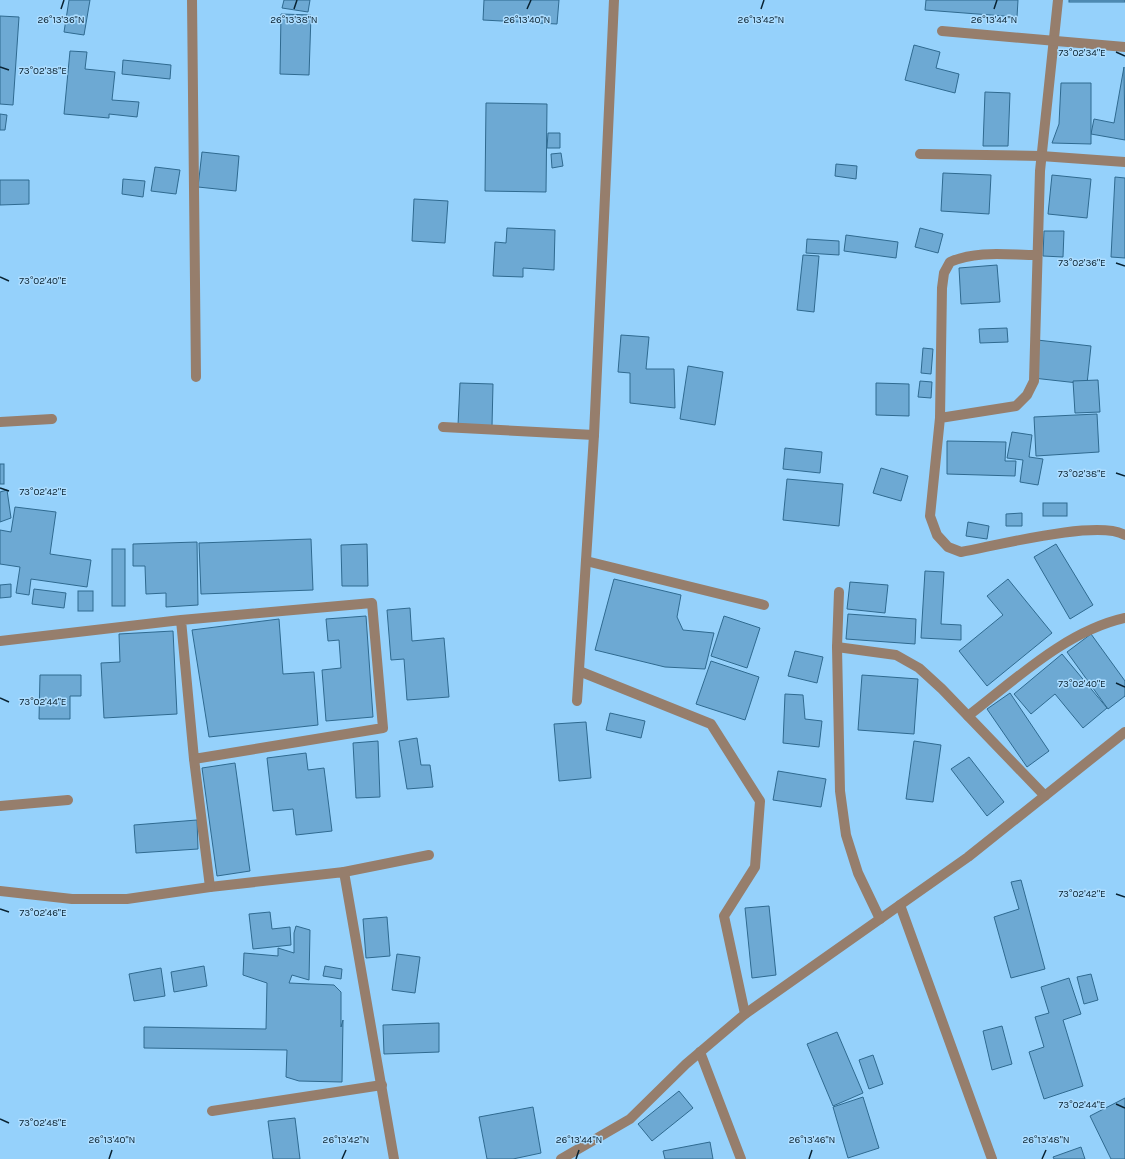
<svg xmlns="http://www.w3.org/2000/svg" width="1125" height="1159" font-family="Karla,sans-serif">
<rect width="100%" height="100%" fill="#95d1fb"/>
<g fill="#6da9d3" stroke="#2f6a90">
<polygon points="69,0 90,0 84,35 64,32"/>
<polygon points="284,0 310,0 308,12 282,8"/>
<polygon points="484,0 559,0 557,24 483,20"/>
<polygon points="926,0 1018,0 1017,17 925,10"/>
<rect x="1069" y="0" width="56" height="2"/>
<polygon points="281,14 311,15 309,75 280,74"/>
<polygon points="0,16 19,17 13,105 0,104"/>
<polygon points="914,45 940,52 936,68 959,74 955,93 905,80"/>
<polygon points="70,51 87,52 85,69 115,72 112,100 139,102 137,117 109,114 109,118 64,114"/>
<polygon points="123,60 171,65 170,79 122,74"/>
<polygon points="1124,67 1125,140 1091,134 1094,119 1114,123"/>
<polygon points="1061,83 1091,83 1091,144 1052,143 1059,124"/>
<polygon points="985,92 1010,93 1008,146 983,146"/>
<polygon points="486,103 547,104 546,192 485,191"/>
<polygon points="0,114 7,115 5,130 0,130"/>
<polygon points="548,133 560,133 560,148 547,148"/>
<polygon points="202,152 239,156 236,191 198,187"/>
<polygon points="561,153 563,166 552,168 551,154"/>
<polygon points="836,164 857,166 856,179 835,176"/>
<polygon points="155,167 180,170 176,194 151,191"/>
<polygon points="943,173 991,175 989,214 941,211"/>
<polygon points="1052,175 1091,179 1087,218 1048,214"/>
<polygon points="1115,177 1125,178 1125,258 1111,257"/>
<polygon points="123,179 145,181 143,197 122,194"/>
<polygon points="0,180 29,180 29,204 0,205"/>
<polygon points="414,199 448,201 445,243 412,241"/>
<polygon points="507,228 555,230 554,270 523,268 523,277 493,276 495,242 506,243"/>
<polygon points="920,228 943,234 938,253 915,247"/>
<polygon points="1044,231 1064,231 1063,257 1043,256"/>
<polygon points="846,235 898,242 896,258 844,251"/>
<polygon points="807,239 839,241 839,255 806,253"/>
<polygon points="803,255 819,256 814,312 797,310"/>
<polygon points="997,265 1000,302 961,304 959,268"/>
<polygon points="1007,328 1008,342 980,343 979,329"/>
<polygon points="621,335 649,337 646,369 674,369 675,408 630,403 630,373 618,372"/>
<polygon points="1037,340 1091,346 1087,384 1033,378"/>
<polygon points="923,348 933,349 931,374 921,373"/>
<polygon points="688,366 723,372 715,425 680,419"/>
<polygon points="1098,380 1100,412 1075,413 1073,381"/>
<polygon points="920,381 932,382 931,398 918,397"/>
<polygon points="460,383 493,384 492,426 458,425"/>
<polygon points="876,383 909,384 909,416 876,415"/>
<polygon points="1097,414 1099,452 1036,456 1034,417"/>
<polygon points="1012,432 1032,435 1029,457 1043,459 1038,485 1020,482 1023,460 1007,458"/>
<polygon points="947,441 1006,442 1005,461 1016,461 1015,476 947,474"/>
<polygon points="785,448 822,452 820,473 783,469"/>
<rect x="0" y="464" width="4" height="20"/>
<polygon points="881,468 908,476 901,501 873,493"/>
<polygon points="787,479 843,484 839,526 783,520"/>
<polygon points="7,490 11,518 0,522 0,492"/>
<rect x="1043" y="503" width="24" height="13"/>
<polygon points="15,507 56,512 50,554 91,560 87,587 31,579 29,595 16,593 20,567 0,564 0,530 11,532"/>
<polygon points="1022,513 1022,526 1006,526 1006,514"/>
<polygon points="968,522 989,526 987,539 966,536"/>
<polygon points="311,539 313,590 201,594 199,543"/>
<polygon points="197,542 198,605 166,607 166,593 146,594 145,566 133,566 133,544"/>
<polygon points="367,544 368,586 342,586 341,545"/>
<polygon points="1056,544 1093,605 1070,619 1034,557"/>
<rect x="112" y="549" width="13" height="57"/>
<polygon points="925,571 944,572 941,624 961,625 961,640 921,638"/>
<polygon points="614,579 681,595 677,617 683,630 714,633 705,669 665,667 595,650"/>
<polygon points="1008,579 1052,633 987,686 959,651 1003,615 987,596"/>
<polygon points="850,582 888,585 885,613 847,609"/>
<polygon points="11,584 11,597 0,598 0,585"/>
<polygon points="34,589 66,593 64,608 32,604"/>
<rect x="78" y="591" width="15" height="20"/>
<polygon points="410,608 412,641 444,638 449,697 407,700 404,659 391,660 387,610"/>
<polygon points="848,614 916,619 915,644 846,639"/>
<polygon points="366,616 373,717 326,721 322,670 341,668 339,640 328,641 326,619"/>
<polygon points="724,616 760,628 747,668 711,656"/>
<polygon points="279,619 283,674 314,672 318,725 209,737 192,630"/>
<polygon points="173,631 177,714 104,718 101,663 120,662 119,634"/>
<polygon points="1091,634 1125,681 1125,696 1108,709 1067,652"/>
<polygon points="795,651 823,657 817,683 788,676"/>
<polygon points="1062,654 1107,708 1083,728 1055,694 1031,714 1014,694"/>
<polygon points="711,661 759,677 745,720 696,704"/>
<polygon points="40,675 81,675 81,696 70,696 70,719 39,719"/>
<polygon points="862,675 918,679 914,734 858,730"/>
<polygon points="1010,693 1049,751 1027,767 987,709"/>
<polygon points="785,694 803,695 805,719 822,721 819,747 783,743"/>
<polygon points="610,713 645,721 641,738 606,730"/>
<polygon points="586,722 591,778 559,781 554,724"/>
<polygon points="417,738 421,765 430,765 433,787 407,789 399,741"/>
<polygon points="378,741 380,797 356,798 353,743"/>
<polygon points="914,741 941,745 933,802 906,799"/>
<polygon points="306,753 308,770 324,768 332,831 296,835 293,809 273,811 267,758"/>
<polygon points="969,757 1004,802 987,816 951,769"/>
<polygon points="235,763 250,871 217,876 202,768"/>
<polygon points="778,771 826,779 821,807 773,800"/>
<polygon points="197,820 198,849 136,853 134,825"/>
<polygon points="1021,880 1045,969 1011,978 994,917 1019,909 1011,882"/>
<polygon points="769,906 776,975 752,978 745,908"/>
<polygon points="270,912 272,929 290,927 291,945 253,949 249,914"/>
<polygon points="387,917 390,956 366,958 363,919"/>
<polygon points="296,926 310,930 309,980 292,975 289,983 334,985 341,992 341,1027 343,1020 342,1082 299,1081 286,1077 287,1050 144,1048 144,1027 266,1029 267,983 243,975 244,953 278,956 278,948 294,953 294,933"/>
<polygon points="397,954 420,957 415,993 392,990"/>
<polygon points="204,966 207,986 174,992 171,972"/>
<polygon points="325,966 342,969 341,979 323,976"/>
<polygon points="161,968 165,996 134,1001 129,974"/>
<polygon points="1091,974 1098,1000 1084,1004 1077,977"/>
<polygon points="1069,978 1081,1014 1063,1020 1083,1086 1044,1099 1029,1052 1044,1047 1035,1017 1049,1013 1041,987"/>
<polygon points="439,1023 439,1052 384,1054 383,1025"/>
<polygon points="1002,1026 1012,1064 992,1070 983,1031"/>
<polygon points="837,1032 863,1093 833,1106 807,1044"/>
<polygon points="873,1055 883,1084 869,1089 859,1060"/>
<polygon points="679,1091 693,1108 652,1141 638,1124"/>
<polygon points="863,1097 879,1148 848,1158 833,1107"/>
<polygon points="1125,1098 1125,1159 1111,1159 1090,1116"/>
<polygon points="533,1107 541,1153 513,1159 487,1159 479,1117"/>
<polygon points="295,1118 300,1159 273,1159 268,1121"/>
<polygon points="710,1142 713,1159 665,1159 663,1151"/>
<polygon points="1081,1147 1085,1159 1054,1159 1053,1157"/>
</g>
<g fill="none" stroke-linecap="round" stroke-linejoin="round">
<g stroke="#967e6c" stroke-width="10">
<polyline points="192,0 196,377"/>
<path d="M 1058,0 L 1040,171 L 1034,381 L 1027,395 L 1016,406 L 940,418 L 930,516 L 937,535 L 948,547 L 961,552 C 995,546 1098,519 1125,535"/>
<polyline points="942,31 1125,47"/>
<polyline points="920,154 1041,156 1125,162"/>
<path d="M 940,418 L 942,288 L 944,273 L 950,262 C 977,250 1008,255 1037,255"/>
<polyline points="0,422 52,419"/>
<polyline points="443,427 594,435"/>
<polyline points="586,561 764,605"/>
<polyline points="839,592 837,647 840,791 846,835 858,873 880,919"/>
<polyline points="0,641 181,620 372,603 383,728 194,759 181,620"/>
<polyline points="837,647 896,655 919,668 942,689 1045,796"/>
<polyline points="577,701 594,435 614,0"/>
<path d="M 968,716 C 1015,680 1066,631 1125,618"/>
<polyline points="0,806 68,800"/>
<polyline points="344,872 429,855"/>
<polyline points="210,887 344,872 394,1159"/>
<polyline points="0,891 72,899 127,899 210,887 194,759"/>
<polyline points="900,905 992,1159"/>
<polyline points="745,1014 968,857 1125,732"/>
<polyline points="700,1052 741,1159"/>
<polyline points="212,1111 382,1085"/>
<polyline points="561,1159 630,1119 686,1064 745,1014 724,916 755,867 760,801 711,724 579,671"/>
</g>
</g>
<path fill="none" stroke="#092231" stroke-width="1.5" d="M 61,9 L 64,0M 294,9 L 297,0M 527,9 L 531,0M 761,9 L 764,0M 994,9 L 997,0M 1116,52 L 1125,56M 0,67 L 9,70M 1116,263 L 1125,266M 0,277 L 9,281M 1116,473 L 1125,476M 0,488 L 9,491M 1116,683 L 1125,687M 0,698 L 9,702M 1116,894 L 1125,897M 0,909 L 9,912M 1116,1104 L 1125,1108M 0,1119 L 9,1123M 109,1159 L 112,1150M 342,1159 L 346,1150M 576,1159 L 579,1150M 809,1159 L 812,1150M 1042,1159 L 1046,1150"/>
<g font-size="10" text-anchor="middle" fill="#092231" stroke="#adddff" stroke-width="3" stroke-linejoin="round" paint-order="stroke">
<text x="294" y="23">26°13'38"N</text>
<text x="761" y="23">26°13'42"N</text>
<text x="61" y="23">26°13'36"N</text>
<text x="527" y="23">26°13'40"N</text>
<text x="994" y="23">26°13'44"N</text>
<text x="1082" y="56">73°02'34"E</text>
<text x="43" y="74">73°02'38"E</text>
<text x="1082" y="266">73°02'36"E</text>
<text x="43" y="284">73°02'40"E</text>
<text x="1082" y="477">73°02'38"E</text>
<text x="43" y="495">73°02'42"E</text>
<text x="1082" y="687">73°02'40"E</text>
<text x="43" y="705">73°02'44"E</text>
<text x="1082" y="897">73°02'42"E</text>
<text x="43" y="916">73°02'46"E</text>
<text x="1082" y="1108">73°02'44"E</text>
<text x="43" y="1126">73°02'48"E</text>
<text x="112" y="1143">26°13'40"N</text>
<text x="346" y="1143">26°13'42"N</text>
<text x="579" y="1143">26°13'44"N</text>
<text x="812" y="1143">26°13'46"N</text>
<text x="1046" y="1143">26°13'48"N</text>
</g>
</svg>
